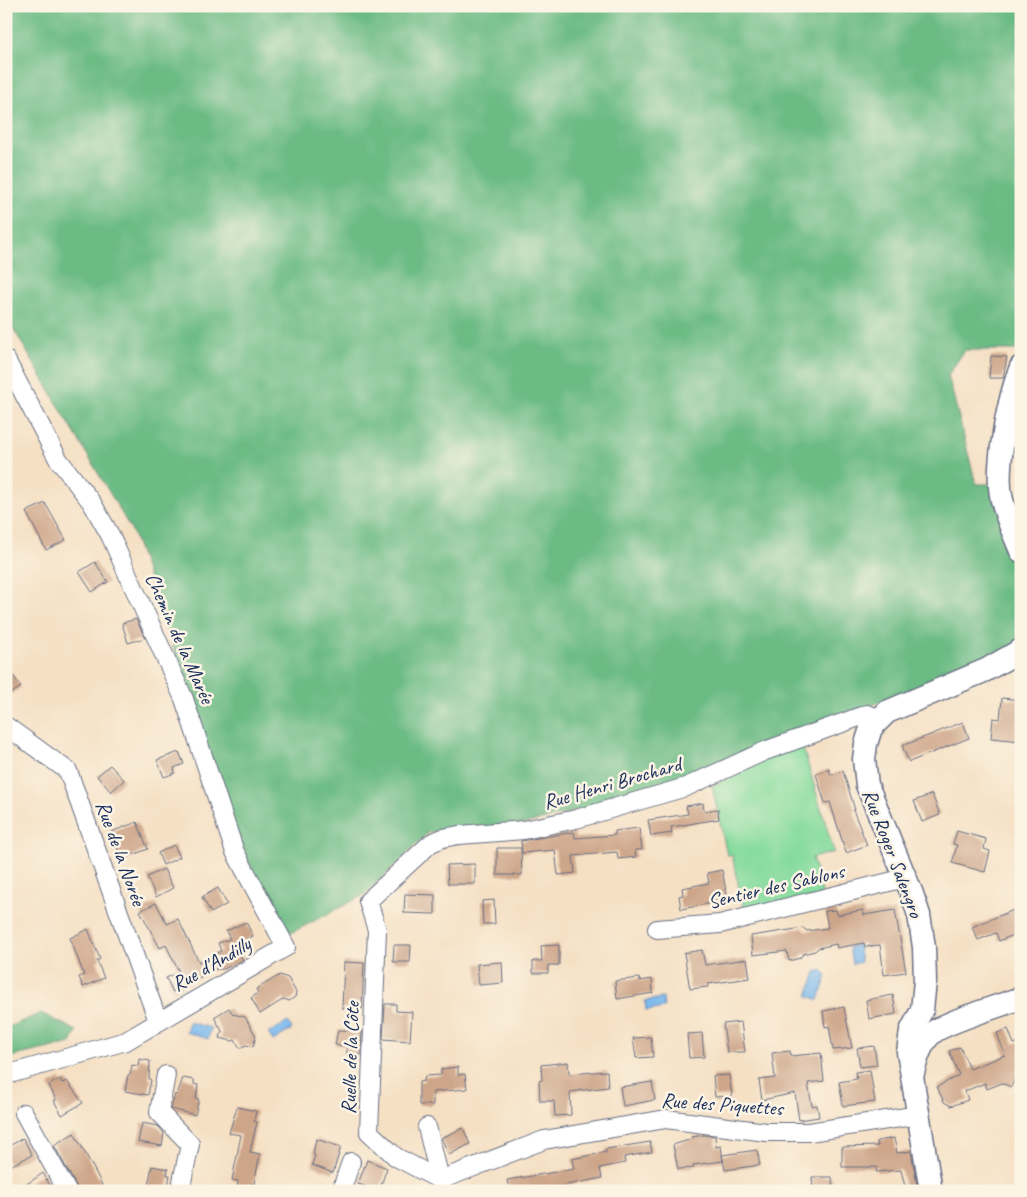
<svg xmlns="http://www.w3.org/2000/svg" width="1027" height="1197" font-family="Caveat,sans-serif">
<rect width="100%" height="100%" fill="#fcf5e5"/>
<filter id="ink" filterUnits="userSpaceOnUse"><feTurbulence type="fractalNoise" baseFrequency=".02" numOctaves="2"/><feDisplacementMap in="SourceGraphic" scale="10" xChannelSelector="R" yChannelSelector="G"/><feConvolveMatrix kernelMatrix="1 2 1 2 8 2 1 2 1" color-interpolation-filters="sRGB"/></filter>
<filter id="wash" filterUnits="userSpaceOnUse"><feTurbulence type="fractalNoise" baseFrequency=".0096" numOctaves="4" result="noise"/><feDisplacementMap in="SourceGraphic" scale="20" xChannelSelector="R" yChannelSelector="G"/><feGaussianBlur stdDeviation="1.12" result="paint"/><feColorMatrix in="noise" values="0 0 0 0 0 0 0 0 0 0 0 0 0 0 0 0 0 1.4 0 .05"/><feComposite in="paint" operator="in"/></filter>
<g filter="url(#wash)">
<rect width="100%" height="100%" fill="#f5e0c4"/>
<polygon fill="#85db9e" stroke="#50857e" points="802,745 834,852 812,858 823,896 744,911 732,855 727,855 712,786 771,756"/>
<g fill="#6cbb85" stroke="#447572">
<polygon points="6,6 1021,6 1021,350 965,350 948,375 976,484 998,484 1021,568 1021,642 976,671 829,719 684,784 525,824 429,832 366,894 291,933 241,851 196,712 132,531 6,316"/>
<polygon points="41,1013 77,1031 71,1043 6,1058 6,1028"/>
</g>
<g fill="#79b8ed" stroke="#4a74a6">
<polygon points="858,945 861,962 852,964 849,947"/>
<polygon points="822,970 827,975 819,1000 808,996 816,972"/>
<polygon points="663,998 664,1008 646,1011 645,1001"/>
<polygon points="189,1022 211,1028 208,1039 186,1032"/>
<polygon points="288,1022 292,1029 273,1041 268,1033"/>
</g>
<g id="blocks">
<g fill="#cda589">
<polygon points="991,356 1007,357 1003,378 989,378"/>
<polygon points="45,503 66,540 46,550 26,512"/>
<polygon points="95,562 108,582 92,592 79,572"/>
<polygon points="136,619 145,638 128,643 122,623"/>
<polygon points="6,665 21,687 6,697"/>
<polygon points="1002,698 1021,700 1021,741 991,738 993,718 1000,719"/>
<polygon points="963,722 969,738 909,762 902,746"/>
<polygon points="179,752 184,764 174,768 175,773 164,777 157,760"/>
<polygon points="110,765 124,780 111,792 97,776"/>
<polygon points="829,769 831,775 843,771 855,810 853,810 867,845 846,853 830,802 825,803 816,774"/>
<polygon points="932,794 940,815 922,822 914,801"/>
<polygon points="703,803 704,811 718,809 719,819 671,827 672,833 651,836 648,820 688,814 686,806"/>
<polygon points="137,822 148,849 122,859 111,832"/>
<polygon points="639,828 642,850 635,850 636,857 618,859 617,852 573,856 575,873 558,875 555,850 522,853 521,841 574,832 575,838 615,835 615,831"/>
<polygon points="957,831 986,839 984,849 990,851 985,872 952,863 957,845 953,844"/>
<polygon points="174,845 180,857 163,865 158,853"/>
<polygon points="497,848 521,848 522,875 497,875"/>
<polygon points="475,864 475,884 448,884 447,865"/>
<polygon points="164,869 173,888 156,897 147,877"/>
<polygon points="722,870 727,896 717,898 714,902 703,905 681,909 679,896 683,895 682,888 709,883 707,873"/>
<polygon points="218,888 227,904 211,913 202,897"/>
<polygon points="405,894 435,895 435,914 404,913"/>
<polygon points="494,900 495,924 483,924 482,901"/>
<polygon points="156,903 167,924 178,919 199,962 221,951 218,943 230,939 226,931 246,922 253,936 241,942 245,950 239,952 243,960 224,969 215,969 173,992 166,978 179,972 166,945 160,948 140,911"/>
<polygon points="1016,909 1021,922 1021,932 999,941 996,933 978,940 972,927"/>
<polygon points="836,910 837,915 863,910 864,915 895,910 906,972 884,975 880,945 865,947 864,943 837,948 836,944 818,948 815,951 803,954 800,958 789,961 787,951 753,955 751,936 803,928 807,931 828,928 825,911"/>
<polygon points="88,929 100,959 97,961 104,978 83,987 79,977 84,975 70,938"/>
<polygon points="394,945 411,945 410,962 393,962"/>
<polygon points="559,945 559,965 548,965 548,973 533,973 533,961 542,961 541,946"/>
<polygon points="702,950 705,965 747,959 750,978 708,984 708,987 690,989 684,953"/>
<polygon points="344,962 364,963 362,1009 342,1008"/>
<polygon points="502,962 503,983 479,985 477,964"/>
<polygon points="280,975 288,978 296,992 295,997 289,1001 284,999 260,1014 251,998 258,993 256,989"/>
<polygon points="639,978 640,981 652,979 653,993 617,999 615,981"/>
<polygon points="893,995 896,1014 869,1019 866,1000"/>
<polygon points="385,1004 396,1004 396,1011 412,1012 410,1041 383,1039"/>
<polygon points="844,1007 852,1048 833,1050 829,1026 825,1027 823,1011"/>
<polygon points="229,1008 233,1014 245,1017 256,1036 253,1047 246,1045 240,1048 235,1040 232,1041 220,1038 222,1031 214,1017"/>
<polygon points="741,1022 745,1052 727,1052 723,1024"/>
<polygon points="1008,1029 1014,1044 1021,1041 1021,1077 1015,1079 1011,1087 1002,1083 987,1089 985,1083 965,1091 968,1100 951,1106 944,1102 937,1087 959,1075 949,1051 960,1047 970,1069 1005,1055 997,1033"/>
<polygon points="338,1030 362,1031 361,1055 347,1054 347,1046 335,1045"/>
<polygon points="702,1033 704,1057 689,1058 687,1034"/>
<polygon points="651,1037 653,1057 636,1058 633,1038"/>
<polygon points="874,1046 877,1065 860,1067 857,1048"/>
<polygon points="790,1051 791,1056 821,1053 824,1081 808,1083 812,1106 817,1105 819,1117 799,1120 795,1093 762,1100 759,1080 775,1078 772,1053"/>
<polygon points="139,1059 150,1061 149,1079 151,1080 148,1095 125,1091 128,1075 130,1075 132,1065 138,1066"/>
<polygon points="568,1062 569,1074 607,1071 608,1087 570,1092 571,1115 555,1116 554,1101 540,1101 539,1081 542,1080 541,1065"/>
<polygon points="458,1067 458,1075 465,1074 467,1089 433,1092 433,1105 419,1105 419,1082 424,1081 425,1076 441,1075 441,1069"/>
<polygon points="870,1070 875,1102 843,1106 839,1082 857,1079 855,1072"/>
<polygon points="729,1075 732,1096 715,1097 713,1076"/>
<polygon points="183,1078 194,1080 194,1084 198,1085 196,1099 199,1099 195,1115 171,1109 175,1094 177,1095"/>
<polygon points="60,1079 62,1083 67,1081 83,1103 62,1115 54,1101 56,1100 49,1085"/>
<polygon points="652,1082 655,1100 623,1106 620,1087"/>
<polygon points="237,1107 256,1111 254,1121 257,1122 250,1152 260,1154 254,1184 251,1184 250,1190 237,1188 238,1181 232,1180 241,1135 229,1133"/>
<polygon points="142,1123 158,1126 164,1133 162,1146 138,1142"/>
<polygon points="463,1128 470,1144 449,1155 441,1138"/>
<polygon points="74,1133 95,1171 105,1191 79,1191 68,1171 54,1145"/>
<polygon points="704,1135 715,1136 716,1147 721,1146 723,1161 693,1165 694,1168 678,1169 673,1145 692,1139 692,1137"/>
<polygon points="23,1138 32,1155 10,1166 6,1158 6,1148"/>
<polygon points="894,1138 897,1153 911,1151 918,1191 906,1191 901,1170 876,1172 877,1167 842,1167 842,1147 878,1146 877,1141"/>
<polygon points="316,1139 341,1147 333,1173 312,1165 315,1155 313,1154"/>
<polygon points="650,1142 652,1152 624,1157 625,1163 600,1168 602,1178 562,1186 562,1189 553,1191 509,1191 507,1180 574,1169 572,1159 606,1152 606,1149"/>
<polygon points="757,1150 760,1165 725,1170 722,1155"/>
<polygon points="367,1160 387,1168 379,1191 358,1184"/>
<polygon points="152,1166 168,1169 167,1175 170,1175 167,1191 147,1191"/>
<polygon points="43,1173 53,1191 14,1191 30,1182"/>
<polygon points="812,1177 832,1177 833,1191 813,1191"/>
</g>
</g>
</g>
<g filter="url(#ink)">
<use href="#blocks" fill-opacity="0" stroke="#676d82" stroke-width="1"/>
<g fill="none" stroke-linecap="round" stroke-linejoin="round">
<defs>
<g id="minor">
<polyline points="6,360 58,459 92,503 110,535 184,699 235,852 286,947 126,1041 6,1075"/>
<polyline points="6,726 68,771 158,1021"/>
<polyline points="657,929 720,924 905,878"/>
<polyline points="166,1075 159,1112 190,1144 180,1191"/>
<polyline points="24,1113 67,1191"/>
<polyline points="427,1127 442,1187"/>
<polyline points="440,1180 396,1157 369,1132 377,930 368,901 431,843 443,838 459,835 524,830 576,819 686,787 765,751 867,714 878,718"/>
<polyline points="440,1180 544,1140 666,1119 766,1132 809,1132 919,1115"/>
<polyline points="341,1191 351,1162"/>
</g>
<g id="major">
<path d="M 1021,367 C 1009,397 994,469 1002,500 C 1006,517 1014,534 1021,551"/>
<path d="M 913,1073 C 916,1060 921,1043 931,1034 C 942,1023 1002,1005 1021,998"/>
<polyline points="931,1191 908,1052 911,1031 922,1010 925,981 924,947 919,915 912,894 867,785 864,759 866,744 871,728 887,712 986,670 1021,650"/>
</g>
</defs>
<use href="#minor" stroke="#676d82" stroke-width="20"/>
<use href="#major" stroke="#676d82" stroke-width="25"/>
<use href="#minor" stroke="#fff" stroke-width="18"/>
<use href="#major" stroke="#fff" stroke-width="22"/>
</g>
</g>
<g text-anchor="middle" stroke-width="5" stroke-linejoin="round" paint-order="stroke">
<g font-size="21" fill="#1b2f5e" stroke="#fcf5e5">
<text transform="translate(180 638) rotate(66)" y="7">Chemin de la Marée</text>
<text transform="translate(612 783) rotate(-16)" y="7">Rue Henri Brochard</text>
<text transform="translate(121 853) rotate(70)" y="7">Rue de la Norée</text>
<text transform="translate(893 853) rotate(69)" y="7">Rue Roger Salengro</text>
<text transform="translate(776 886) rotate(-13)" y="7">Sentier des Sablons</text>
<text transform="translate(211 964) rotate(-30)" y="7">Rue d'Andilly</text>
<text transform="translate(350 1058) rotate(-88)" y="7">Ruelle de la Côte</text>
<text transform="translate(722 1104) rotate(4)" y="7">Rue des Piquettes</text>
</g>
</g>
<rect width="1027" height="1197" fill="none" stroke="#fcf5e5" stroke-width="25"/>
</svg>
